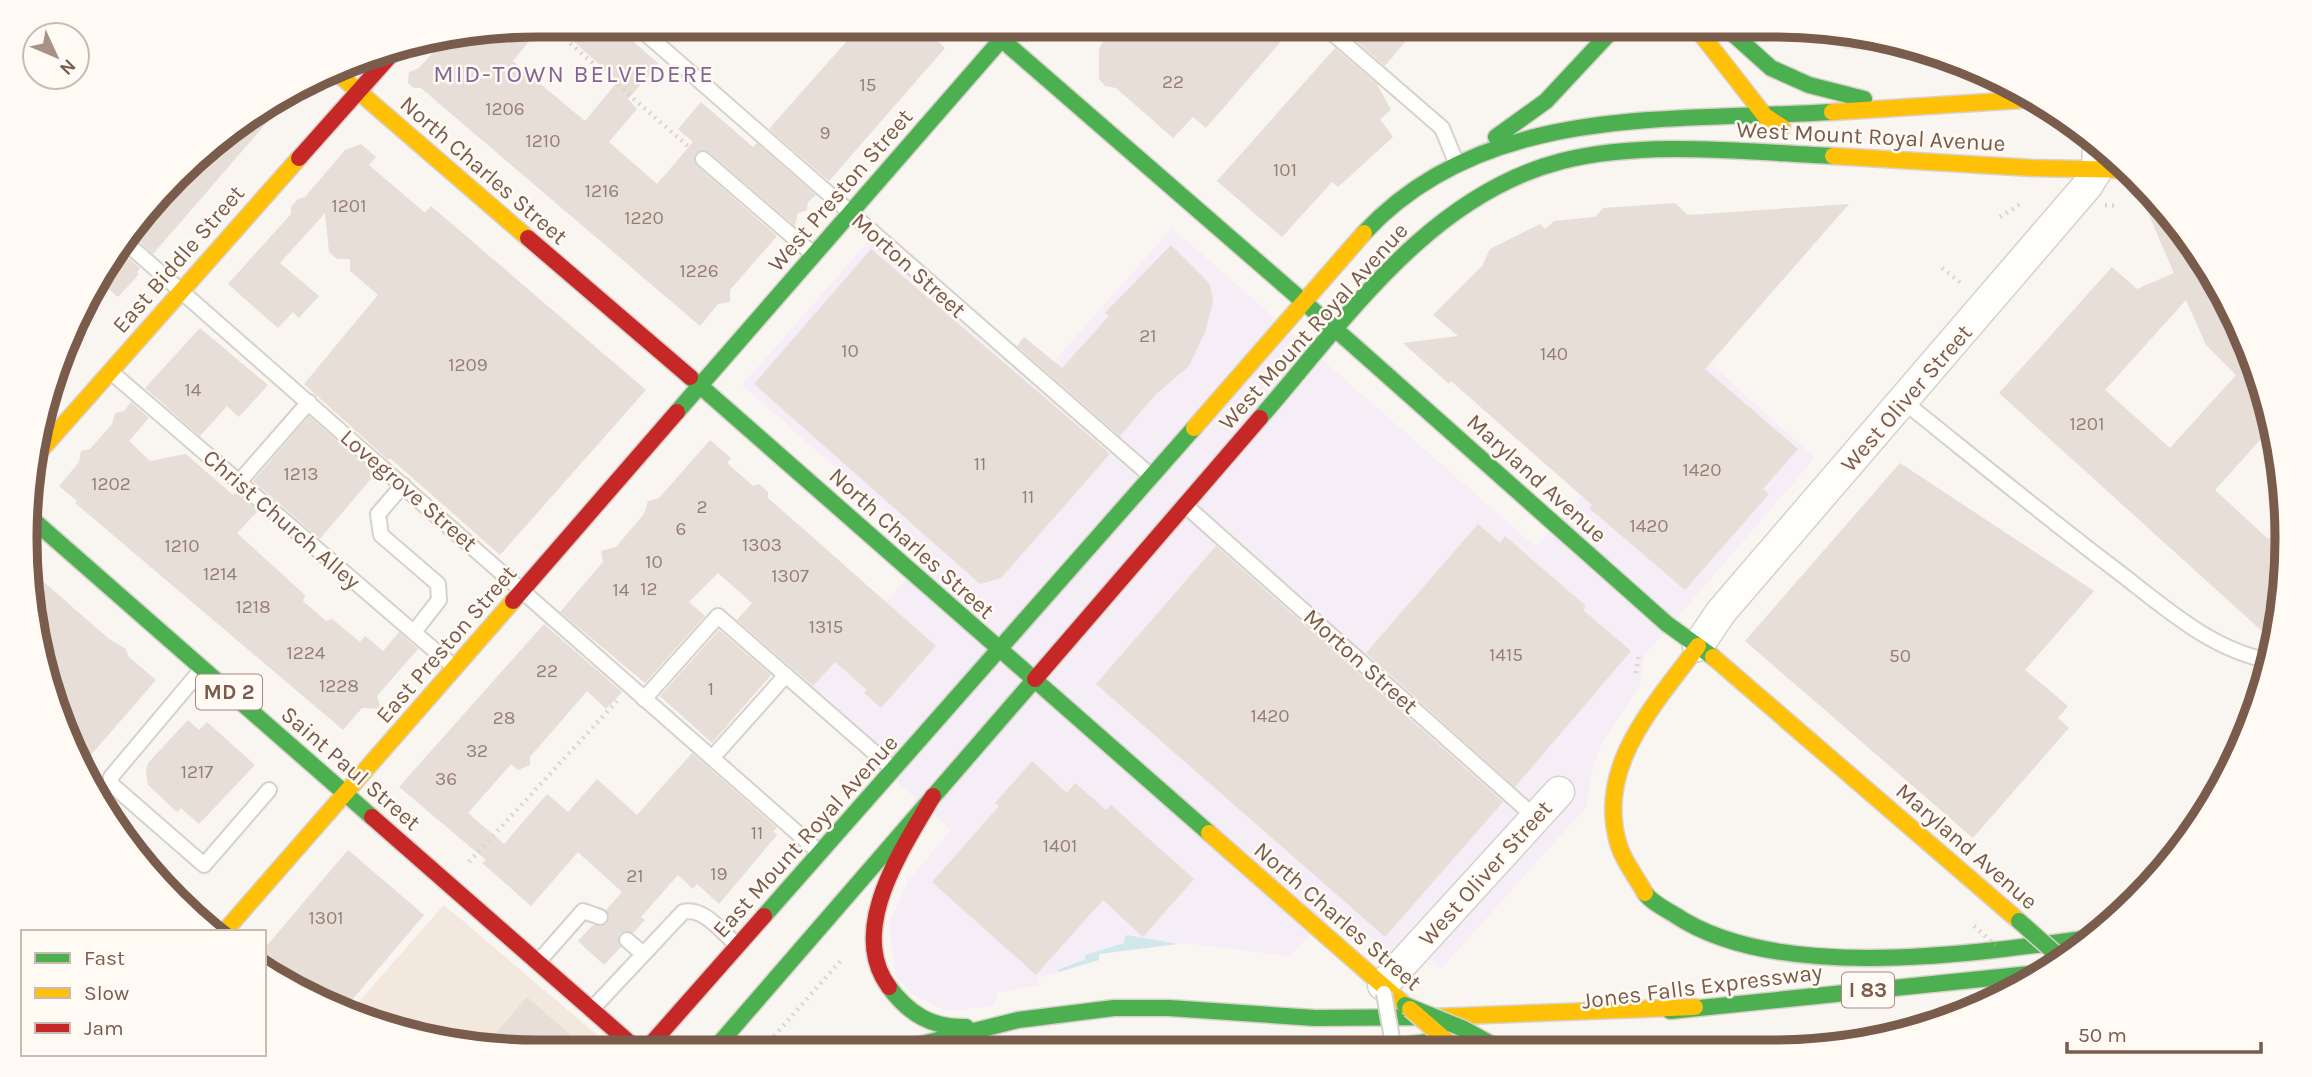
<svg xmlns="http://www.w3.org/2000/svg" width="2312" height="1077" font-family="Karla,sans-serif">
<rect width="100%" height="100%" fill="#f9f5f0"/>
<polygon fill="#f2e8de" points="444,905 604,1041 594,1052 538,1052 438,1043 347,1015"/>
<polygon fill="#f6eef6" points="1172,228 1536,547 1637,435 1699,353 1815,458 1644,656 1641,683 1602,743 1593,767 1587,806 1441,969 1406,939 1390,955 1335,906 1291,956 1184,943 1100,954 1099,960 1039,978 1038,985 998,993 994,1006 945,1011 914,995 896,977 889,923 908,881 951,830 803,698 930,551 742,385 877,231 1042,375"/>
<polygon fill="#e7f0db" points="1804,27 1874,34 1935,53 1845,49"/>
<polygon fill="#d0e8ea" points="1126,935 1178,944 1099,954 1099,960 1059,972 1057,970 1086,959 1085,955 1124,943"/>
<g fill="#e6ded7" fill-rule="evenodd">
<polygon points="543,24 513,61 585,121 618,81 554,24 613,24 659,64 628,99 637,109 609,142 657,184 693,142 678,129 701,102 753,147 757,143 816,195 808,202 807,210 798,213 795,226 709,152 696,152 694,158 697,166 777,236 730,290 730,302 718,304 700,326 421,88 414,88 408,83 409,72 419,68 444,40"/>
<polygon points="862,24 919,24 945,48 829,181 769,129"/>
<polygon points="1113,24 1296,24 1206,128 1193,117 1173,138 1116,88 1105,86 1099,79 1099,49"/>
<polygon points="1356,24 1420,24 1385,66 1348,34"/>
<polygon points="1335,48 1377,84 1391,110 1380,119 1393,137 1338,187 1332,182 1282,237 1217,181"/>
<polygon points="289,97 153,254 129,232 152,199 225,131"/>
<polygon points="361,144 376,157 369,165 425,213 431,206 646,390 500,555 390,458 388,460 304,384 378,295 350,271 350,259 337,259 329,252 325,213 280,263 319,296 299,318 293,312 278,328 228,284 291,214 291,207 298,199 305,197 345,150"/>
<polygon points="1675,203 1688,215 1849,204 1705,369 1798,449 1763,489 1769,494 1685,590 1589,508 1592,505 1451,381 1449,384 1403,343 1458,336 1433,315 1482,266 1490,249 1540,224 1545,229 1554,221 1595,217 1603,208"/>
<path d="M 2148,213 L 2168,213 L 2201,253 L 2249,342 L 2275,430 L 2269,430 L 2215,490 L 2268,539 L 2286,520 L 2287,539 L 2280,613 L 2263,632 L 1999,393 L 2112,267 L 2137,289 L 2174,273 ZM 2186,300 L 2206,345 L 2236,375 L 2170,448 L 2105,390 Z"/>
<polygon points="1171,245 1210,284 1213,302 1205,332 1189,366 1155,395 1120,436 1017,346 1024,337 1062,368 1109,316 1105,313"/>
<polygon points="117,248 140,268 137,272 139,274 118,297 96,278"/>
<polygon points="871,249 1107,451 1109,455 1001,578 980,584 754,384"/>
<polygon points="200,328 268,385 239,417 227,406 200,436 145,388"/>
<polygon points="131,402 149,418 129,441 150,461 186,454 233,495 236,492 258,511 237,533 305,595 303,601 326,621 332,619 360,642 365,636 383,651 399,632 418,649 377,696 381,709 362,708 343,730 75,503 77,501 59,486 79,462 81,451 90,449 112,424 115,413 124,411"/>
<polygon points="309,416 375,474 320,539 253,481"/>
<polygon points="710,440 731,458 727,463 753,486 759,484 768,492 768,498 936,646 881,708 864,693 867,690 835,662 813,686 737,620 752,603 718,573 689,602 705,616 645,683 560,612 603,562 601,551 616,547 644,514 648,501 659,498"/>
<polygon points="1900,463 2094,591 2025,670 2068,706 2058,718 2069,728 1973,838 1745,641"/>
<polygon points="1478,524 1500,543 1505,536 1586,606 1583,610 1631,651 1515,787 1366,653"/>
<polygon points="1216,546 1503,802 1385,937 1096,684"/>
<polygon points="30,570 109,639 126,649 128,656 156,680 90,756 81,748 73,749 29,605"/>
<polygon points="544,624 622,692 606,709 587,691 530,757 530,765 518,770 511,764 468,813 504,844 547,794 568,812 597,779 637,815 692,753 777,828 773,831 777,835 719,904 697,884 693,889 678,875 641,917 645,920 633,933 625,931 619,934 621,947 604,965 578,941 593,925 607,924 609,916 606,910 622,892 578,852 531,906 482,863 486,860 399,787"/>
<polygon points="719,630 771,675 712,743 660,696"/>
<polygon points="188,720 199,730 207,722 255,765 199,824 181,808 177,812 148,785 146,771 148,763"/>
<polygon points="1032,761 1067,793 1075,783 1106,810 1111,805 1194,879 1143,937 1103,900 1036,975 932,882 999,806 995,803"/>
<polygon points="348,850 424,915 341,1013 270,975 264,970 264,949"/>
<polygon points="527,997 590,1052 495,1048 504,1038 497,1032"/>
</g>
<g fill="none" stroke-linecap="round" stroke-linejoin="round">
<defs>
<g id="lane">
<polyline points="636,25 1151,476"/>
<polyline points="1323,25 1442,128 1456,162"/>
<polyline points="703,159 813,254"/>
<polyline points="123,240 819,852"/>
<polyline points="111,372 454,667"/>
<path d="M 1903,401 C 1973,457 2041,513 2112,567 C 2161,604 2209,650 2271,661"/>
<polyline points="239,482 309,402"/>
<polyline points="403,485 378,514 381,535 438,584 439,600 414,632"/>
<polyline points="1186,506 1536,818"/>
<polyline points="201,670 111,777 111,784 204,865 269,790"/>
<polyline points="644,699 718,616 892,768"/>
<polyline points="712,758 786,675"/>
<polyline points="627,940 642,953"/>
<polyline points="539,961 583,911 600,917"/>
<path d="M 592,1009 L 683,912 C 704,907 722,932 737,945"/>
</g>
<g id="street">
<polyline points="1698,646 1721,612 2087,186 2097,170 2098,143"/>
<polyline points="1383,985 1559,792"/>
</g>
<g id="fast">
<polyline points="985,25 1351,343 1667,624 1713,657"/>
<polyline points="1723,25 1771,68 1809,85 1864,99"/>
<polyline points="1496,137 1546,101 1617,25"/>
<path d="M 1364,233 C 1484,103 1670,122 1832,112"/>
<polyline points="690,377 1209,833"/>
<polyline points="677,412 1014,25"/>
<path d="M 1260,418 C 1346,319 1429,195 1562,161 C 1645,140 1747,152 1833,156"/>
<polyline points="32,519 372,817"/>
<path d="M 1645,893 C 1651,902 1665,909 1675,915 C 1778,984 1978,953 2096,937"/>
<polyline points="764,916 1194,428"/>
<path d="M 889,987 C 909,1014 932,1028 966,1027"/>
<polyline points="1670,1011 2040,973"/>
<polyline points="1369,1050 1471,1036"/>
<polyline points="894,1051 1018,1020 1114,1008 1169,1008 1315,1018 1434,1017"/>
<polyline points="712,1052 1035,679"/>
</g>
<g id="slow">
<polyline points="1694,25 1765,116 1782,127"/>
<polyline points="336,72 528,238"/>
<polyline points="1832,112 2036,99"/>
<polyline points="1833,156 2032,168 2131,170"/>
<polyline points="1194,428 1364,233"/>
<polyline points="34,458 299,158"/>
<polyline points="1713,657 2019,921"/>
<polyline points="1209,833 1405,1005"/>
<path d="M 1645,893 C 1637,878 1624,862 1619,846 C 1594,767 1655,705 1698,646"/>
<polyline points="224,932 513,601"/>
<polyline points="1434,1017 1695,1007"/>
</g>
<g id="jam">
<polyline points="299,158 397,48"/>
<polyline points="528,238 690,377"/>
<polyline points="513,601 677,412"/>
<polyline points="1035,679 1260,418"/>
<polyline points="372,817 640,1052"/>
<path d="M 889,987 C 846,929 904,847 933,796"/>
<polyline points="644,1052 764,916"/>
</g>
</defs>
<use href="#lane" stroke="#d7d1cb" stroke-width="18"/>
<use href="#street" stroke="#d7d1cb" stroke-width="33"/>
<use href="#fast" stroke="#d9d2cb" stroke-width="19"/>
<use href="#slow" stroke="#d9d2cb" stroke-width="19"/>
<use href="#jam" stroke="#d9d2cb" stroke-width="19"/>
<g stroke="#dcd5d0" stroke-width="4.5" stroke-dasharray="2 5" stroke-linecap="butt">
<polyline points="549,25 689,147"/>
<polyline points="2105,205 2119,206"/>
<polyline points="2000,217 2020,204"/>
<polyline points="1942,268 1961,283"/>
<polyline points="1636,673 1639,655"/>
<polyline points="469,862 617,701"/>
<polyline points="760,1052 843,958"/>
</g>
<use href="#lane" stroke="#fefefd" stroke-width="14"/>
<use href="#street" stroke="#fefefd" stroke-width="30"/>
<use href="#fast" stroke="#4caf50" stroke-width="16"/>
<use href="#slow" stroke="#ffc107" stroke-width="16"/>
<use href="#jam" stroke="#c62828" stroke-width="16"/>
<defs>
<polyline id="lane-bridge" points="1384,993 1394,1050"/>
<g id="fast-bridge">
<polyline points="2019,921 2063,960"/>
<polyline points="1405,1005 1464,1029 1500,1049"/>
</g>
<polyline id="slow-bridge" points="1410,1009 1456,1049"/>
</defs>
<use href="#lane-bridge" stroke="#d7d1cb" stroke-width="18" stroke-linecap="butt"/>
<use href="#fast-bridge" stroke="#d9d2cb" stroke-width="19" stroke-linecap="butt"/>
<use href="#slow-bridge" stroke="#d9d2cb" stroke-width="19" stroke-linecap="butt"/>
<polyline stroke="#dcd5d0" stroke-width="4.5" stroke-dasharray="2 5" stroke-linecap="butt" points="1974,926 1995,945"/>
<use href="#lane-bridge" stroke="#fefefd" stroke-width="14"/>
<use href="#fast-bridge" stroke="#4caf50" stroke-width="16"/>
<use href="#slow-bridge" stroke="#ffc107" stroke-width="16"/>
</g>
<g text-anchor="middle" stroke-width="5" stroke-linejoin="round" paint-order="stroke">
<g font-size="19" fill="#977e72">
<text x="1173" y="88">22</text>
<text x="868" y="91">15</text>
<text x="505" y="115">1206</text>
<text x="825" y="139">9</text>
<text x="543" y="147">1210</text>
<text x="1285" y="176">101</text>
<text x="602" y="197">1216</text>
<text x="349" y="212">1201</text>
<text x="644" y="224">1220</text>
<text x="699" y="277">1226</text>
<text x="1148" y="342">21</text>
<text x="850" y="357">10</text>
<text x="1554" y="360">140</text>
<text x="468" y="371">1209</text>
<text x="193" y="396">14</text>
<text x="2087" y="430">1201</text>
<text x="980" y="470">11</text>
<text x="1702" y="476">1420</text>
<text x="301" y="480">1213</text>
<text x="111" y="490">1202</text>
<text x="1028" y="503">11</text>
<text x="702" y="513">2</text>
<text x="1649" y="532">1420</text>
<text x="681" y="535">6</text>
<text x="762" y="551">1303</text>
<text x="182" y="552">1210</text>
<text x="654" y="568">10</text>
<text x="220" y="580">1214</text>
<text x="790" y="582">1307</text>
<text x="649" y="595">12</text>
<text x="621" y="596">14</text>
<text x="253" y="613">1218</text>
<text x="826" y="633">1315</text>
<text x="306" y="659">1224</text>
<text x="1506" y="661">1415</text>
<text x="1900" y="662">50</text>
<text x="547" y="677">22</text>
<text x="339" y="692">1228</text>
<text x="711" y="695">1</text>
<text x="1270" y="722">1420</text>
<text x="504" y="724">28</text>
<text x="477" y="757">32</text>
<text x="197" y="778">1217</text>
<text x="446" y="785">36</text>
<text x="757" y="839">11</text>
<text x="1060" y="852">1401</text>
<text x="719" y="880">19</text>
<text x="635" y="882">21</text>
<text x="326" y="924">1301</text>
</g>
<g fill="#fffaf3" stroke="#a28b7f" stroke-width="2">
<rect x="196" y="674.5" width="66" height="35" rx="5"/>
<rect x="1842" y="972.5" width="52" height="35" rx="5"/>
</g>
<g font-size="21" font-weight="bold" fill="#7a5c4d">
<text x="229" y="699">MD 2</text>
<text x="1868" y="997">I 83</text>
</g>
<g font-size="23" fill="#7a5c4d" stroke="#fffaf3">
<text transform="translate(1871 136) rotate(3)" y="8">West Mount Royal Avenue</text>
<text transform="translate(484 170) rotate(41)" y="8">North Charles Street</text>
<text transform="translate(840 190) rotate(-49)" y="8">West Preston Street</text>
<text transform="translate(178 259) rotate(-49)" y="8">East Biddle Street</text>
<text transform="translate(909 265) rotate(42)" y="8">Morton Street</text>
<text transform="translate(1313 326) rotate(-48)" y="8">West Mount Royal Avenue</text>
<text transform="translate(1906 398) rotate(-49)" y="8">West Oliver Street</text>
<text transform="translate(1537 478) rotate(42)" y="8">Maryland Avenue</text>
<text transform="translate(409 490) rotate(41)" y="8">Lovegrove Street</text>
<text transform="translate(282 519) rotate(41)" y="8">Christ Church Alley</text>
<text transform="translate(912 543) rotate(42)" y="8">North Charles Street</text>
<text transform="translate(446 644) rotate(-49)" y="8">East Preston Street</text>
<text transform="translate(1361 661) rotate(42)" y="8">Morton Street</text>
<text transform="translate(351 768) rotate(41)" y="8">Saint Paul Street</text>
<text transform="translate(805 836) rotate(-48)" y="8">East Mount Royal Avenue</text>
<text transform="translate(1967 846) rotate(41)" y="8">Maryland Avenue</text>
<text transform="translate(1485 873) rotate(-48)" y="8">West Oliver Street</text>
<text transform="translate(1338 916) rotate(41)" y="8">North Charles Street</text>
<text transform="translate(1702 986) rotate(-7)" y="8">Jones Falls Expressway</text>
</g>
<g font-size="24" letter-spacing="2" fill="#846695" stroke="#fffaf3">
<text x="574" y="82">MID-TOWN BELVEDERE</text>
</g>
</g>
<path d="M0 0H2312V1077H0ZM538 37H1774A501 501 0 0 1 2275 538V539A501 501 0 0 1 1774 1040H538A501 501 0 0 1 37 539V538A501 501 0 0 1 538 37Z" fill="#fffaf3" fill-rule="evenodd"/>
<path fill="none" stroke="#7a5c4d" stroke-width="9" d="M538 37H1774A501 501 0 0 1 2275 538V539A501 501 0 0 1 1774 1040H538A501 501 0 0 1 37 539V538A501 501 0 0 1 538 37Z"/>
<rect x="21" y="930" width="245" height="126" fill="#fffaf3" stroke="#cabbb1" stroke-width="2"/>
<rect x="35" y="953" width="35" height="10" fill="#4caf50" stroke="#cabbb1" stroke-width="2"/>
<text x="84" y="965" font-size="21" fill="#7a5c4d">Fast</text>
<rect x="35" y="988" width="35" height="10" fill="#ffc107" stroke="#cabbb1" stroke-width="2"/>
<text x="84" y="1000" font-size="21" fill="#7a5c4d">Slow</text>
<rect x="35" y="1023" width="35" height="10" fill="#c62828" stroke="#cabbb1" stroke-width="2"/>
<text x="84" y="1035" font-size="21" fill="#7a5c4d">Jam</text>
<g transform="translate(56 56) rotate(134)"><circle r="33" fill="#fffaf3" stroke="#cabbb1" stroke-width="2"/>
<path d="M0-5L12 26L0 18L-12 26Z" fill="#a69286"/>
<text y="-10" font-size="19" font-weight="bold" text-anchor="middle" fill="#7a5c4d">N</text>
</g>
<path d="M2067 1042v10h194v-10" fill="none" stroke="#7a5c4d" stroke-width="3.5"/>
<text x="2078" y="1042" font-size="21" fill="#7a5c4d" stroke="#fffaf3" stroke-width="5" paint-order="stroke">50 m</text>
</svg>
